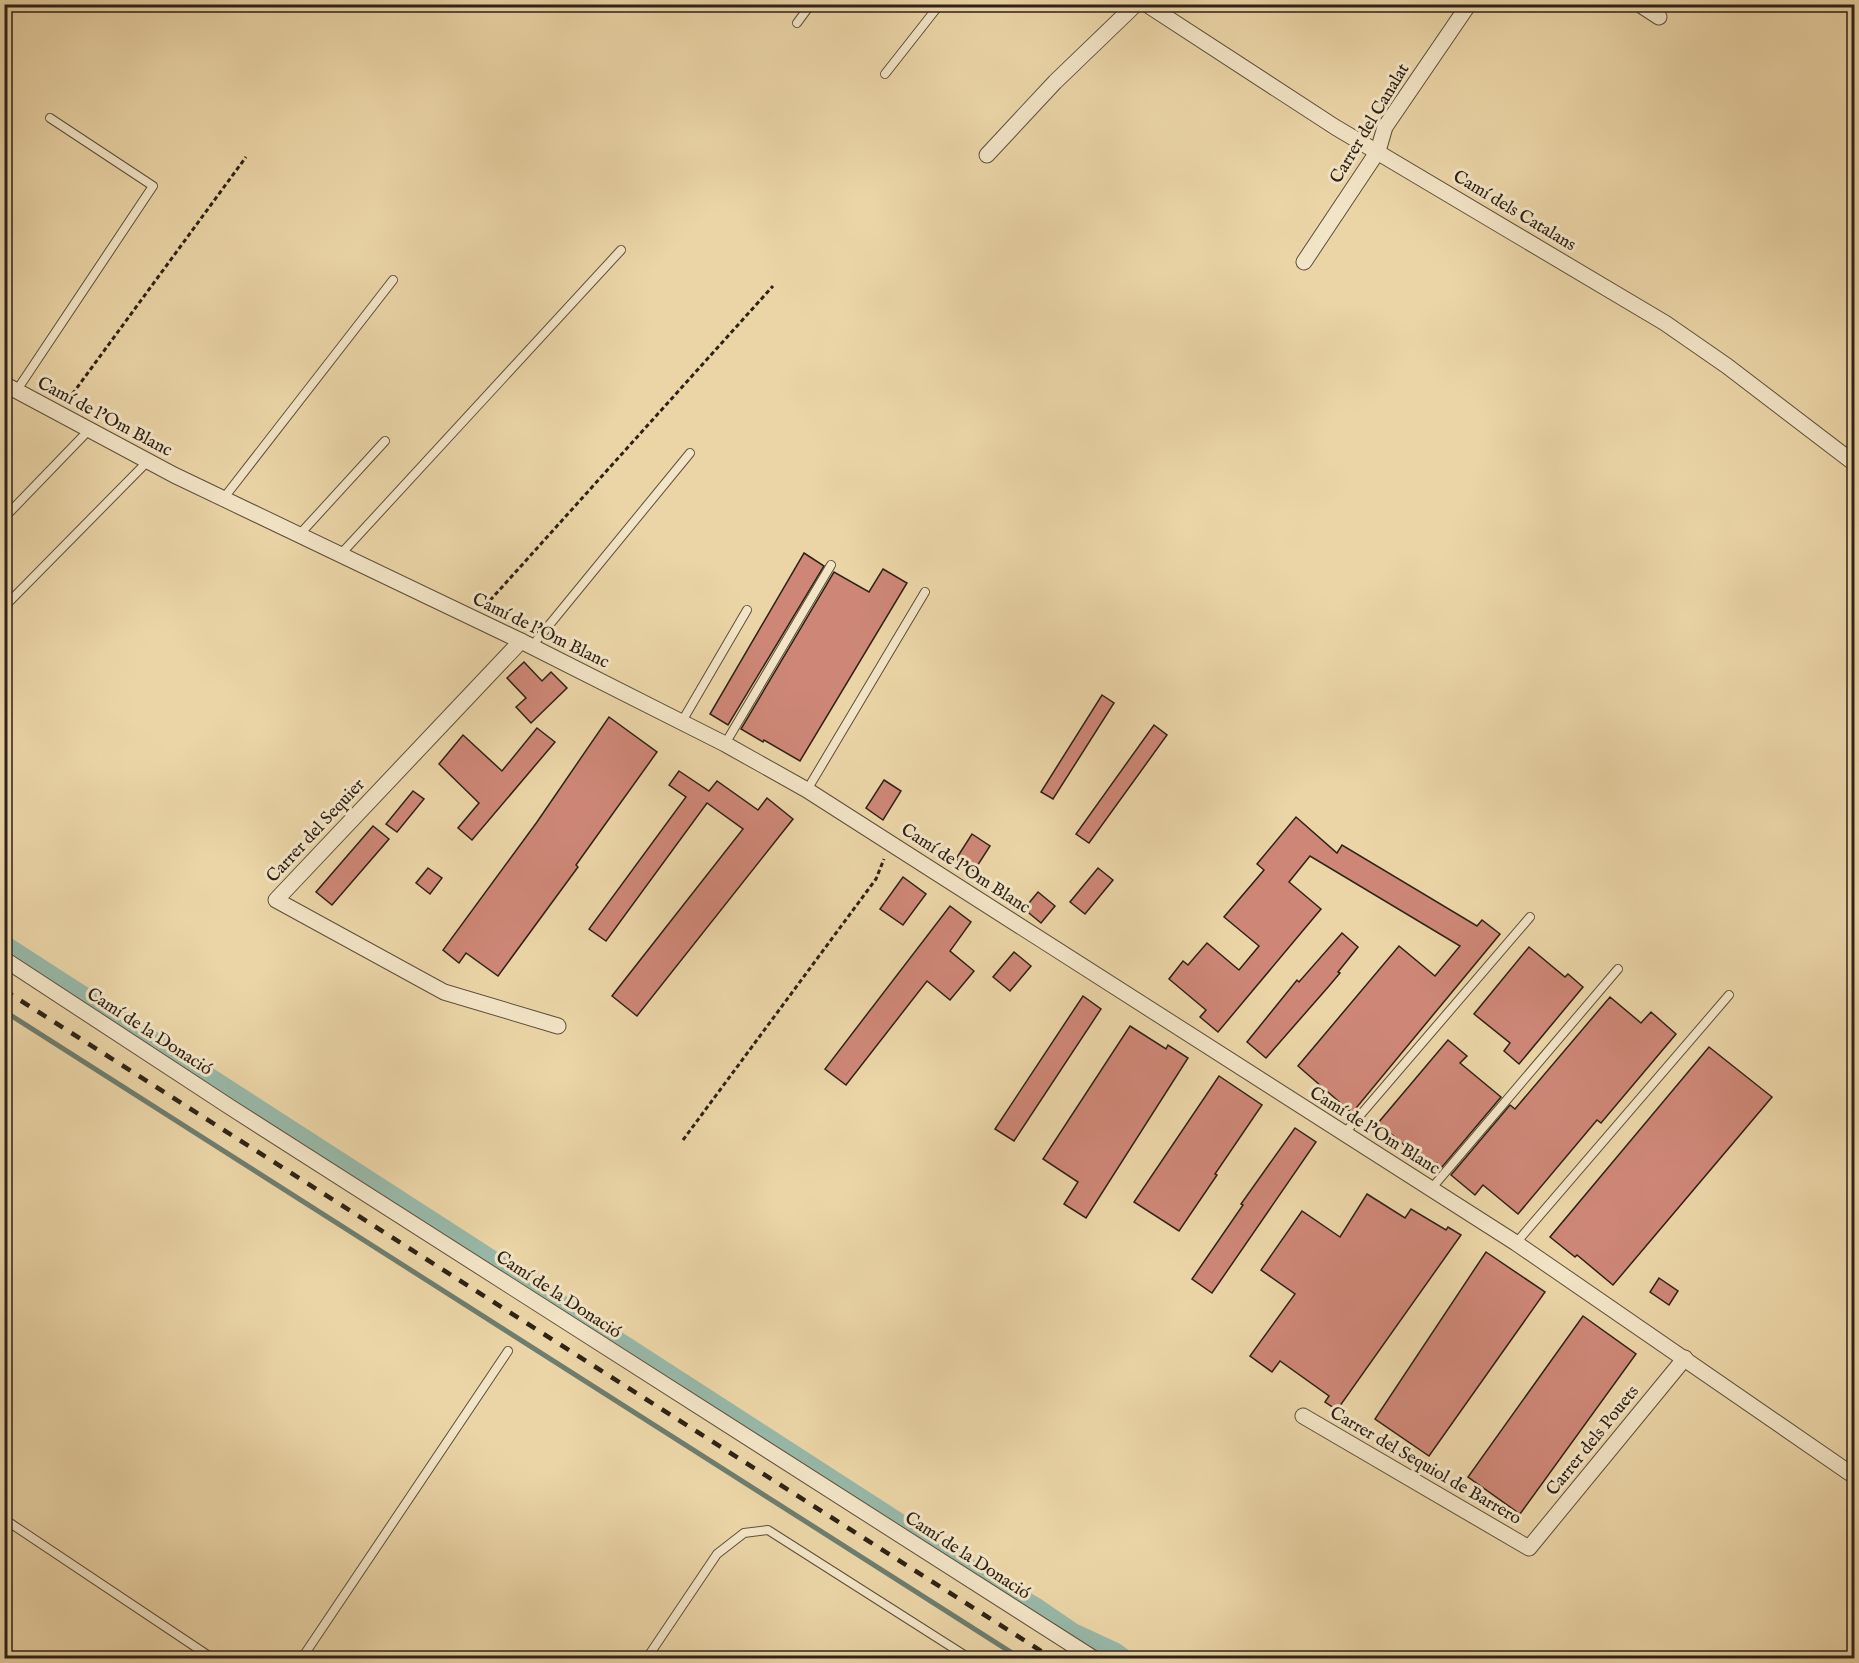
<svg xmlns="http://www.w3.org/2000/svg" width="1859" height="1663" font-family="'IM FELL English',serif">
<rect width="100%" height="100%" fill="#ebd5a7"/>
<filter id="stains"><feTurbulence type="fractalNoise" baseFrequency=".00333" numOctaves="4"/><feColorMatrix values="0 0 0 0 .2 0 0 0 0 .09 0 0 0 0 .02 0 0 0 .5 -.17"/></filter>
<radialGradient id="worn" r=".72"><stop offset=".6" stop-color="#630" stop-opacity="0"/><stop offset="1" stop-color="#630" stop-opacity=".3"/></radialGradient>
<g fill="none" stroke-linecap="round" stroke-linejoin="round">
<polyline stroke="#6e7d6e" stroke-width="5" points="4,1011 1020,1658"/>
<polyline stroke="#98b9a9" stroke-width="18" points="4,944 978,1573 1035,1606 1073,1632 1116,1652 1124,1658"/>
</g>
<g fill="#ce8777" stroke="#2e2216" stroke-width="1.5">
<polygon points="804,553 824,566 728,725 710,714"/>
<polygon points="883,569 907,583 800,761 764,740 763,742 741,729 834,572 869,592"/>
<polygon points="524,662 542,681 551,672 567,688 531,723 516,707 526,698 507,678"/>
<polygon points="1102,695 1114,703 1053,799 1041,792"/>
<polygon points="609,717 657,752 576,865 578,867 498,976 466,953 459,963 443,950 537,822"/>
<polygon points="1154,725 1167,735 1089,843 1076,834"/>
<polygon points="537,728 555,742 472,840 458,828 479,803 439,764 463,735 502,771"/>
<polygon points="679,771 709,791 717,781 758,810 767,798 793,819 637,1016 612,996 743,829 707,803 606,941 589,929 686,797 669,785"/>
<polygon points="884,780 901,791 883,820 866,808"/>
<polygon points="413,791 424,799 397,832 386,824"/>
<polygon points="1296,817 1337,853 1342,845 1477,926 1482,920 1500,934 1352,1113 1298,1066 1399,946 1435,976 1460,946 1310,856 1289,882 1321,909 1218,1032 1200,1017 1206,1010 1169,979 1183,961 1188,965 1207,943 1239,970 1259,946 1224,917 1264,870 1257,864"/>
<polygon points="373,826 389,839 332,905 316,892"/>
<polygon points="972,834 990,846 974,871 956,859"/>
<polygon points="428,868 442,878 430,894 416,883"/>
<polygon points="1098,868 1113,880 1085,914 1070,902"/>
<polygon points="903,877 926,894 903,925 880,909"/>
<polygon points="1038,892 1055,906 1041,923 1024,909"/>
<polygon points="950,906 971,922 950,951 974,971 950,1000 927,981 846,1085 825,1069"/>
<polygon points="1342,933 1358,947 1338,972 1340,973 1329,986 1266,1058 1247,1042 1297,980 1299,982"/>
<polygon points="1529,947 1565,977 1568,974 1583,987 1519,1064 1504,1051 1510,1043 1474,1014"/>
<polygon points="1014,952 1031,966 1010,991 993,977"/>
<polygon points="1083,996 1101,1009 1014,1141 995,1129"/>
<polygon points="1610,997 1641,1023 1651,1012 1676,1034 1601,1123 1597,1120 1518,1214 1483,1185 1475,1195 1451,1175 1510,1105 1515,1109"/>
<polygon points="1130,1026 1166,1049 1168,1045 1188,1058 1086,1218 1064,1204 1078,1182 1043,1159"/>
<polygon points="1448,1040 1467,1056 1460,1063 1501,1097 1442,1167 1437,1163 1433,1169 1378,1123"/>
<polygon points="1709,1047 1772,1097 1613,1285 1577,1255 1575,1257 1550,1237"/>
<polygon points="1219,1076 1262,1105 1215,1174 1217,1175 1179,1231 1134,1202"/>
<polygon points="1295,1128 1316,1142 1212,1293 1192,1279 1243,1205 1241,1204"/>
<polygon points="1367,1194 1405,1218 1411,1209 1446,1230 1448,1227 1461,1235 1337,1410 1325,1402 1329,1396 1280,1361 1272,1372 1250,1356 1295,1294 1261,1270 1302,1211 1340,1237"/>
<polygon points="1486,1252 1545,1292 1429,1456 1375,1419"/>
<polygon points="1659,1278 1678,1291 1669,1305 1650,1292"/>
<polygon points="1583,1316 1636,1354 1520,1514 1468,1477"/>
</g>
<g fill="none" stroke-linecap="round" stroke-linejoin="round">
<defs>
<g id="lane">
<polyline points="797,23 811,4"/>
<polyline points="885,74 940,4"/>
<polyline points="17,390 153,186 50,118"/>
<polyline points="223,499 393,280"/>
<polyline points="4,518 89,430"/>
<polyline points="299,535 385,441"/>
<polyline points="340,555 621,250"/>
<polyline points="4,607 148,461"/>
<polyline points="532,646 690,453"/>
<polyline points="681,723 747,610"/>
<polyline points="725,744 831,565"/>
<polyline points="807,790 925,592"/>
<polyline points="1344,1134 1530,917"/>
<polyline points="1431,1189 1618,969"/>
<polyline points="1516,1243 1729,995"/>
<polyline points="4,1519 212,1658"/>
<polyline points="302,1658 508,1351"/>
<polyline points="647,1658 717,1554 744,1533 768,1530 969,1658"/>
</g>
<g id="street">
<polyline points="1146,4 1335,127 1665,323 1727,366 1854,463"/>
<polyline points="1639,4 1659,17"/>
<polyline points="987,155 1055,82 1136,4"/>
<polyline points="1304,262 1378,151 1385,127 1469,4"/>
<polyline points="4,384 174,475 521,641 725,744 807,790 1516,1243 1854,1476"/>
<polyline points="521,641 276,900 444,992 558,1026"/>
<polyline points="4,959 230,1107 1093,1658"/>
<polyline points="1303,1416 1529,1548 1685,1358"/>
</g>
</defs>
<use href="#lane" stroke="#5d4f3a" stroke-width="10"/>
<use href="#street" stroke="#5d4f3a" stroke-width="17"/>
<g stroke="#2e2216" stroke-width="3" stroke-dasharray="4.5 3" stroke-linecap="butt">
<polyline points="68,400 246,157"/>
<polyline points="485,606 773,286"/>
<polyline points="1851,900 1854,897"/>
<polyline points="683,1140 876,879 884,859"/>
</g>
<use href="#lane" stroke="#f2e4c6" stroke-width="8"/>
<use href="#street" stroke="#f2e4c6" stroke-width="15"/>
<polyline stroke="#2e2216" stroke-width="4.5" stroke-dasharray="10 10" stroke-linecap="butt" points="4,990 1052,1658"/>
</g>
<g text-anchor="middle" stroke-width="6" stroke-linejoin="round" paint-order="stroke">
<g font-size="18" fill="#2e2216" stroke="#f2e4c6">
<text transform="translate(1369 123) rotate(-59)" y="6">Carrer del Canalat</text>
<text transform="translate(1515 210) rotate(31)" y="6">Camí dels Catalans</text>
<text transform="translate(105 416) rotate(28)" y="6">Camí de l'Om Blanc</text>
<text transform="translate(541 630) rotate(26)" y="6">Camí de l'Om Blanc</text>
<text transform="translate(315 830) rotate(-47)" y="6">Carrer del Sequier</text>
<text transform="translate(966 868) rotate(33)" y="6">Camí de l'Om Blanc</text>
<text transform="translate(150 1031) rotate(33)" y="6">Camí de la Donació</text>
<text transform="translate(1375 1130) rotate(32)" y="6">Camí de l'Om Blanc</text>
<text transform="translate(559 1294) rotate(33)" y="6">Camí de la Donació</text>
<text transform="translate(1592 1440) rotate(-51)" y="6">Carrer dels Pouets</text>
<text transform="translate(1426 1465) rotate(30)" y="6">Carrer del Sequiol de Barrero</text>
<text transform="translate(968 1555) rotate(33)" y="6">Camí de la Donació</text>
</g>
</g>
<rect width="1859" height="1663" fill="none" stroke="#ebd5a7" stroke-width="24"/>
<rect x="6" y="6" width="1847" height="1651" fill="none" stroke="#2e2216" stroke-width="3"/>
<rect x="12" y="12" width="1835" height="1639" fill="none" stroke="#2e2216" stroke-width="1.5"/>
<rect width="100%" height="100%" filter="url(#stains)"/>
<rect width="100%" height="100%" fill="url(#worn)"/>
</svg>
